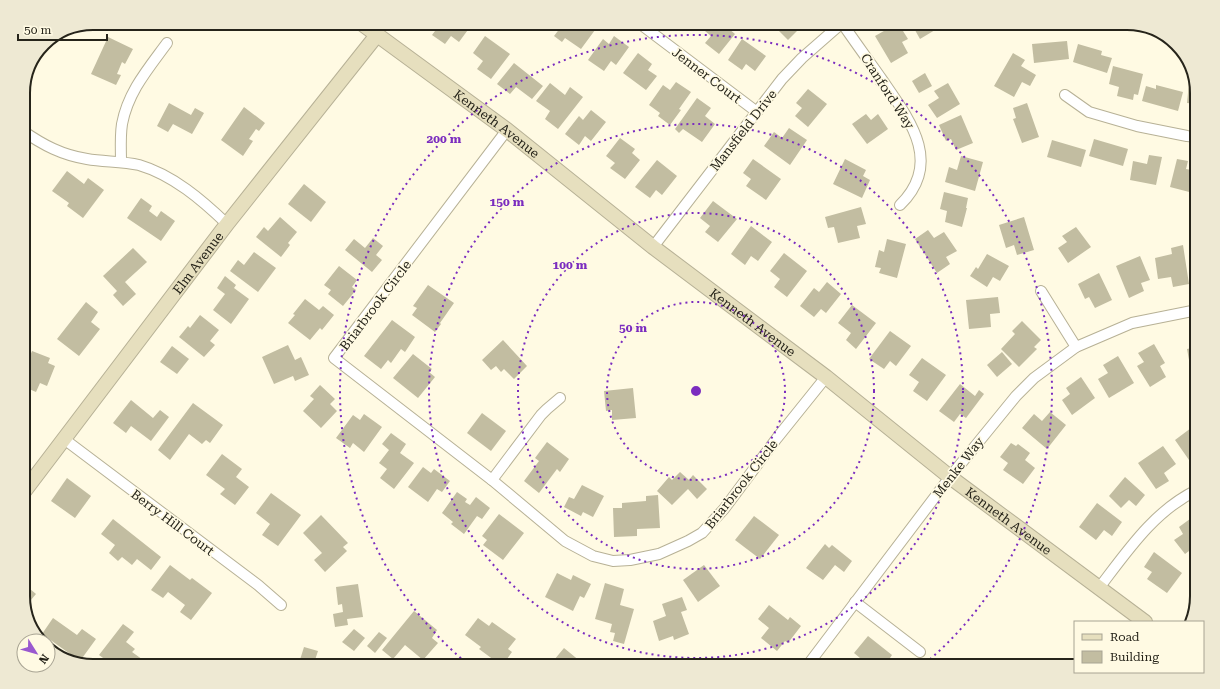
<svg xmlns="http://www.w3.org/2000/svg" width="1220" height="689" font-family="'Roboto Serif',serif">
<rect width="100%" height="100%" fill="#fffae3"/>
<g fill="#c2bda1">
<polygon points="418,23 428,23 424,28"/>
<polygon points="441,23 473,23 459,42 451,36 445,44 432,35"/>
<polygon points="564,23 585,23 595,30 581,49 565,38 562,42 554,36"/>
<polygon points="679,23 703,23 699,28 694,24 690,30"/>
<polygon points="712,23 722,23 735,34 719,54 705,43 711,36 705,31"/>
<polygon points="771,23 805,23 788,40"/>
<polygon points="898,23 908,39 902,42 908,53 891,63 875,36"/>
<polygon points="911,23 938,23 940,27 920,39"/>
<polygon points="485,36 510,54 491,79 477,69 483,61 473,53"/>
<polygon points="614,36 629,47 616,65 611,61 604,71 588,60 603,39 609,44"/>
<polygon points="108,37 133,49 125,64 122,62 117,74 121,75 116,85 91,74"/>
<polygon points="742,39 766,56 755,71 746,64 742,70 728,60"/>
<polygon points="1067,41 1069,59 1034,63 1032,44"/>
<polygon points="1078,44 1102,51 1101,55 1112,58 1107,73 1073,62"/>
<polygon points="638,53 652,64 648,70 657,76 646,90 623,73"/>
<polygon points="1013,53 1025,60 1021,66 1036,75 1030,86 1022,82 1014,97 994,86"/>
<polygon points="514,63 543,86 532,99 516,87 510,94 497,84"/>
<polygon points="1113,66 1143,74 1138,95 1134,94 1133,100 1117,96 1119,87 1109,84"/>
<polygon points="925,73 932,86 919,93 912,81"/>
<polygon points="676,82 691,92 679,109 681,110 670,125 658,116 660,113 649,105 663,85 670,90"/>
<polygon points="550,83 565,95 570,87 583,97 558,129 545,119 550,111 536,101"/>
<polygon points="948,83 960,104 937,118 928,105 939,98 934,91"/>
<polygon points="1189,83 1195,84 1197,89 1197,104 1187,103"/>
<polygon points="1156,85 1183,92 1178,111 1142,101 1146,86 1156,89"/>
<polygon points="808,89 827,104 808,127 795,116 802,108 796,103"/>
<polygon points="697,98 711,108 705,116 715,124 702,142 683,129 679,133 675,129"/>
<polygon points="169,103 191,115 195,108 204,113 192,134 173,124 168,132 157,126"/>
<polygon points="1027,103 1039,137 1022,143 1013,119 1016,118 1013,108"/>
<polygon points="244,107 265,123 259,131 256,129 249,139 253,141 243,156 221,140"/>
<polygon points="591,110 606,122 591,141 585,136 579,145 565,134 579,116 583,120"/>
<polygon points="866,114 871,120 878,114 888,129 867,144 852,124"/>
<polygon points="961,115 973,143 956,150 951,139 946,141 939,125"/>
<polygon points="789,128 807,140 790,165 764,146 774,132 782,138"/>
<polygon points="620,138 635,149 632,153 640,160 625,179 610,168 615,163 606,156"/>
<polygon points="1094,139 1128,149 1123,166 1089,156"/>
<polygon points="1052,140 1086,150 1081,167 1047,157"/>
<polygon points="1149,155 1162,157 1156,185 1130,180 1133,161 1147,164"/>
<polygon points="961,156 983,162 975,191 945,182 949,167 957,170"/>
<polygon points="753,159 781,179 766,200 746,186 751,179 743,173"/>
<polygon points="845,159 866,170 863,176 870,180 862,198 833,184"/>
<polygon points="1177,159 1188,161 1186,169 1197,171 1197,194 1170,187"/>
<polygon points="657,160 677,176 662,195 656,190 650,198 635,187"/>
<polygon points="67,171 84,184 88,178 104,190 83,218 67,206 69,203 52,191"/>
<polygon points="304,184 326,202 311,222 288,204"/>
<polygon points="944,192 968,198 966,208 967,208 962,227 945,222 947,211 940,209"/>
<polygon points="141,198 152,206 149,211 157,217 161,211 175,221 161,241 127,218"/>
<polygon points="713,201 737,219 718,242 705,232 710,226 700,218"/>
<polygon points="861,207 866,224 857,226 860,238 838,243 834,227 828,228 825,217"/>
<polygon points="280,217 297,232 288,243 290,245 281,257 256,237 264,227 268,231"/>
<polygon points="1024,217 1034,250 1017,255 1014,245 1006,248 999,225"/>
<polygon points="751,226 772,242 758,261 751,256 745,265 731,254"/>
<polygon points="1076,227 1091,247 1068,263 1058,248 1067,242 1062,236"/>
<polygon points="928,230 934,238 944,232 957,251 946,257 950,264 937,273 915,239"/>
<polygon points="373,238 383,246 376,255 382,260 372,272 345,250 354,239 365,248"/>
<polygon points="887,239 906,244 897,278 879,273 881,268 875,267 879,250 884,252"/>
<polygon points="1183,245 1189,284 1173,287 1171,277 1158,279 1155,258 1172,254 1171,248"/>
<polygon points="133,248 147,262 125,282 136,294 123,306 113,295 117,291 103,276"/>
<polygon points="254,252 276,268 258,292 230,271 238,260 244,265"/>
<polygon points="784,253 807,271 787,297 774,287 780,279 770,271"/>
<polygon points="987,254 1009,266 1000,281 993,277 987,287 970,276 976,267 978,269"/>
<polygon points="1140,256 1150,280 1141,283 1144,291 1129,298 1116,266"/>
<polygon points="339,266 357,280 352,287 356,290 343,306 328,294 331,290 324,285"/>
<polygon points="1099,273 1112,300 1095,308 1089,297 1085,299 1078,284"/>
<polygon points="225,276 236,285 234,288 249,299 231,324 213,310 225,294 217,288"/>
<polygon points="827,282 841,294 826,313 821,309 814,317 800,306 814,288 819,292"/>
<polygon points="428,285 454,303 440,323 441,324 435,332 412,315 417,308 413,306"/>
<polygon points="998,297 1000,313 990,314 991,327 969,329 966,300"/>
<polygon points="305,299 319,310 323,306 334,315 322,330 320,328 310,340 288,323 295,315 293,314"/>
<polygon points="86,302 98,312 91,322 100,329 79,356 57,339"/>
<polygon points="852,305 876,323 856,349 846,340 851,333 838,323"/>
<polygon points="200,315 219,330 210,341 215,345 204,357 179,337 188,326 190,328"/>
<polygon points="392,320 415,337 405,352 401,349 391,363 388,360 381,369 364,356"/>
<polygon points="1022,321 1041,340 1034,347 1037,349 1019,367 1001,349 1015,334 1012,331"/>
<polygon points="890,331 911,346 896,366 890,361 884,369 869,359"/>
<polygon points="503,340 527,366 514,379 504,369 501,372 496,366 491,370 482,360"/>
<polygon points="1154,344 1165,363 1160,366 1166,377 1150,387 1137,366 1144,362 1138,353"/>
<polygon points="288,345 295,360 301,357 309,375 295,381 293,376 274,384 262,357"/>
<polygon points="172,346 189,359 177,374 160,362"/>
<polygon points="1197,347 1197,370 1191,371 1187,349"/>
<polygon points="32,351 50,358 48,363 55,366 47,386 40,383 36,392 29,389 31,383 23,380 23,367 25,368"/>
<polygon points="1002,352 1012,364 997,377 987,365"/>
<polygon points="413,354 432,369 429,372 435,377 418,398 393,378"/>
<polygon points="1118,356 1134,383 1109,398 1098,379 1108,373 1103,365"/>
<polygon points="922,358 946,375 927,401 913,391 919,382 909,375"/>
<polygon points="1081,377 1095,398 1072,415 1062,400 1070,394 1066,388"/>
<polygon points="960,384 975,396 979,390 984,394 966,418 960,414 954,422 939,411"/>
<polygon points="320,385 335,399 330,404 337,411 321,428 303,411 314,399 310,396"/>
<polygon points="633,388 636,418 612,420 612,410 606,411 604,391"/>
<polygon points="131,400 153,418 160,410 169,417 151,441 131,426 126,433 113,423"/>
<polygon points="193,403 223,425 210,443 206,440 202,444 189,434 170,460 158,450"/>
<polygon points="1050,412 1066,425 1047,449 1022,428 1034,414 1042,421"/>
<polygon points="482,413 506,431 491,451 467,433"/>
<polygon points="364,414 382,427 364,452 353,443 350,448 336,438 353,415 360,420"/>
<polygon points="23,419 29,433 23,435"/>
<polygon points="1195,425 1197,428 1197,460 1194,456 1189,460 1175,440"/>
<polygon points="391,433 406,444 400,453 414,463 394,489 380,478 387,469 379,463 389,450 382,444"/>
<polygon points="547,442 569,459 560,472 557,469 539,493 524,481 539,461 535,458"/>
<polygon points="1011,443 1016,446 1018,444 1030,453 1025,460 1035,468 1023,484 1003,470 1008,463 1000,457"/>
<polygon points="1163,446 1176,464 1164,473 1169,481 1156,489 1138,463"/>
<polygon points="222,454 242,469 236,477 249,487 235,505 220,494 225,489 206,475"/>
<polygon points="423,467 431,473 434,469 450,481 442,492 437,489 428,502 408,487"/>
<polygon points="680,472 689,480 693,475 707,489 697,499 688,489 672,505 657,491 669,477 672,480"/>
<polygon points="1125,477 1145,495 1136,506 1129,500 1121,508 1109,496"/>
<polygon points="67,478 91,496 75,518 51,501"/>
<polygon points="582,485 604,496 593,517 583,512 581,516 564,507 569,497 574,499"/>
<polygon points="457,492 467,499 465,502 470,505 476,497 490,508 482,519 477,516 464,534 451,524 453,522 442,513"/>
<polygon points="271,493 301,515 278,546 262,535 270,524 256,513"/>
<polygon points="658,495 660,528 637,529 637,536 614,537 613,508 622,508 622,503 646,501 646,496"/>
<polygon points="1097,503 1122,522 1112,536 1104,530 1096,540 1079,527"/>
<polygon points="499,514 524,533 503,560 483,545 487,540 482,536"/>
<polygon points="321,515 348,543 343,547 347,551 325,572 314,560 322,553 303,533"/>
<polygon points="754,516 779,535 760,559 735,540"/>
<polygon points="1194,516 1197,521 1197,545 1185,554 1174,540 1183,534 1179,527"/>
<polygon points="113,519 161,557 151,570 137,559 132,565 122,557 118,561 109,553 115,545 101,534"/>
<polygon points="825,544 829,548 832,545 852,561 844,572 835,565 823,580 806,568"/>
<polygon points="1154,552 1182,573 1167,593 1147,579 1152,572 1144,567"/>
<polygon points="170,565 190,580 192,578 212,593 191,620 180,612 185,605 168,592 163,598 151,590"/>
<polygon points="704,565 720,586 698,602 683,580"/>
<polygon points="557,573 571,580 573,575 591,584 584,598 580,596 573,611 545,597"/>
<polygon points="23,583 36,594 25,607 23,600"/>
<polygon points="605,583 624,589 620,605 634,609 624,644 613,641 615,633 610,632 612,624 595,619"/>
<polygon points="358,584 363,617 347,619 348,625 335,627 333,614 343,612 342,604 338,605 336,587"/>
<polygon points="682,597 687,610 681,612 689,634 674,640 673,636 659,641 653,621 666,616 662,604"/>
<polygon points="769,605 788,620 790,617 801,626 788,643 785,641 777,651 761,638 769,628 758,619"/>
<polygon points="414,611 437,630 432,638 438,643 423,660 405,645 393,659 382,650"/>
<polygon points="53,618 77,635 82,629 96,639 80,661 42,634"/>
<polygon points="478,618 489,626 492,622 516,639 508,649 512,652 502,666 479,649 481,647 465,635"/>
<polygon points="123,624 134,632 126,642 135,649 132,652 146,662 143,666 114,666 99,655"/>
<polygon points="354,629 365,638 354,651 342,642"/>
<polygon points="379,632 387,638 375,653 367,646"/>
<polygon points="868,636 892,655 890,658 895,662 892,666 874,666 867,661 866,663 854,653"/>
<polygon points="304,647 318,651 313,666 298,666"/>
<polygon points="564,648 586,666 556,666 558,663 554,660"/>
</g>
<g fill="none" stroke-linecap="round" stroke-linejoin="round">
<defs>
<g id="street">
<polyline points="639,23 757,112"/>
<path d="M 842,23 C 855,42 869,61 883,81 C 910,120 943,163 900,205"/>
<polyline points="1065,95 1089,112 1137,126 1187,136 1197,137"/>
<polyline points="507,130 334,358 492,480 565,541 593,556 613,561 630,560 659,554 688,541 702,533 724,509 777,438 826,377"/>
<path d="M 23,131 C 43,145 62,155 87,159 C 104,162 122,161 139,165 C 173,175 202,200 227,224"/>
<path d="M 121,162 C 121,150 120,137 122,124 C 128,92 148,69 167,43"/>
<polyline points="653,247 782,79 802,58 842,23"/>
<polyline points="1041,291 1076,347"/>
<polyline points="64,439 258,585 281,605"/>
<polyline points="492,480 541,415 547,409 560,398"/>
<path d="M 1099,588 C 1128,550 1154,511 1197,490"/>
<polyline points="855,602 920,652"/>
<polyline points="807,666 950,477 1016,396 1034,378 1076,347 1132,323 1197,310"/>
</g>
<g id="secondary">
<path id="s1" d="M 361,23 L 507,130 L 653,247 L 826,377 L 950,477 L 1145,622"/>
<path id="s2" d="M 23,493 L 227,224 L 377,35"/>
</g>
</defs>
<use href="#street" stroke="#b7b196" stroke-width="12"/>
<use href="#secondary" stroke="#b7b196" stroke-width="16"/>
<use href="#street" stroke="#fff" stroke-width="10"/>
<use href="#secondary" stroke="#e6dfbe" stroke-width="14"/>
</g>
<g fill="none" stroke="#7b2cbf" stroke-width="2" stroke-dasharray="2 4">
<circle cx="696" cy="391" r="89"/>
<circle cx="696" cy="391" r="178"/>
<circle cx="696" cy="391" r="267"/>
<path d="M470 666A356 356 0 1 1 922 666"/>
</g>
<g text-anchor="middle" stroke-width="3.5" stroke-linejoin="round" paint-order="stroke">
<g font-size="13" fill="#26241a" stroke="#fffae3">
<text transform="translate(707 75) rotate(37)" y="5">Jenner Court</text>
<text transform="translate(888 91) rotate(57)" y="5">Cranford Way</text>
<text dy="5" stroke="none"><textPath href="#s1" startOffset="169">Kenneth Avenue</textPath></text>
<text transform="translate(743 130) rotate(-52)" y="5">Mansfield Drive</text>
<text dy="5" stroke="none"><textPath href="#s2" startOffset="289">Elm Avenue</textPath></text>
<text transform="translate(375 305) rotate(-53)" y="5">Briarbrook Circle</text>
<text dy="5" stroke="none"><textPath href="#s1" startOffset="493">Kenneth Avenue</textPath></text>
<text transform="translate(958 467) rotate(-52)" y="5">Menke Way</text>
<text transform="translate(741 484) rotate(-52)" y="5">Briarbrook Circle</text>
<text dy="5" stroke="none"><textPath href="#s1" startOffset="817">Kenneth Avenue</textPath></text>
<text transform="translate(173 522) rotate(37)" y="5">Berry Hill Court</text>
</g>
</g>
<path d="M0 0H1220V689H0ZM93 30H1127A63 63 0 0 1 1190 93V596A63 63 0 0 1 1127 659H93A63 63 0 0 1 30 596V93A63 63 0 0 1 93 30Z" fill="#eee9d3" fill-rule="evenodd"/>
<path fill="none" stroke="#26241a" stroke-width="2" d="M93 30H1127A63 63 0 0 1 1190 93V596A63 63 0 0 1 1127 659H93A63 63 0 0 1 30 596V93A63 63 0 0 1 93 30Z"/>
<circle cx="696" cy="391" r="6" fill="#7b2cbf" stroke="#fffae3" stroke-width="2"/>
<g font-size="12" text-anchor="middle" font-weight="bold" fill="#7b2cbf" stroke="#fffae3" stroke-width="3.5" stroke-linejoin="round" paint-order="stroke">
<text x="444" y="143">200 m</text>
<text x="507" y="206">150 m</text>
<text x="570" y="269">100 m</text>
<text x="633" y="332">50 m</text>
</g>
<rect x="1074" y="621" width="130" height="52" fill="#fffae3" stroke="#a8a493"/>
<rect x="1082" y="634" width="20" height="6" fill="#e6dfbe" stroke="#a8a493"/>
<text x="1110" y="641" font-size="12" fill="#26241a">Road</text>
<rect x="1082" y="651" width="20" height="12" fill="#c2bda1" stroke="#a8a493"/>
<text x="1110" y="661" font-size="12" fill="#26241a">Building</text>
<g transform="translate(36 653) rotate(127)"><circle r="19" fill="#fffae3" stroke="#a8a493"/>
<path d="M0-3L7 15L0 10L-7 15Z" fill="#9a59cf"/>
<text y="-6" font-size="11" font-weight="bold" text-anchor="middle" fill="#26241a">N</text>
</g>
<path d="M18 34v6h89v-6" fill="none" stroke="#26241a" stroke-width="2"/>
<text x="24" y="34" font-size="12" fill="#26241a" stroke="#fffae3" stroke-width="3" paint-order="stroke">50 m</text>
</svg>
